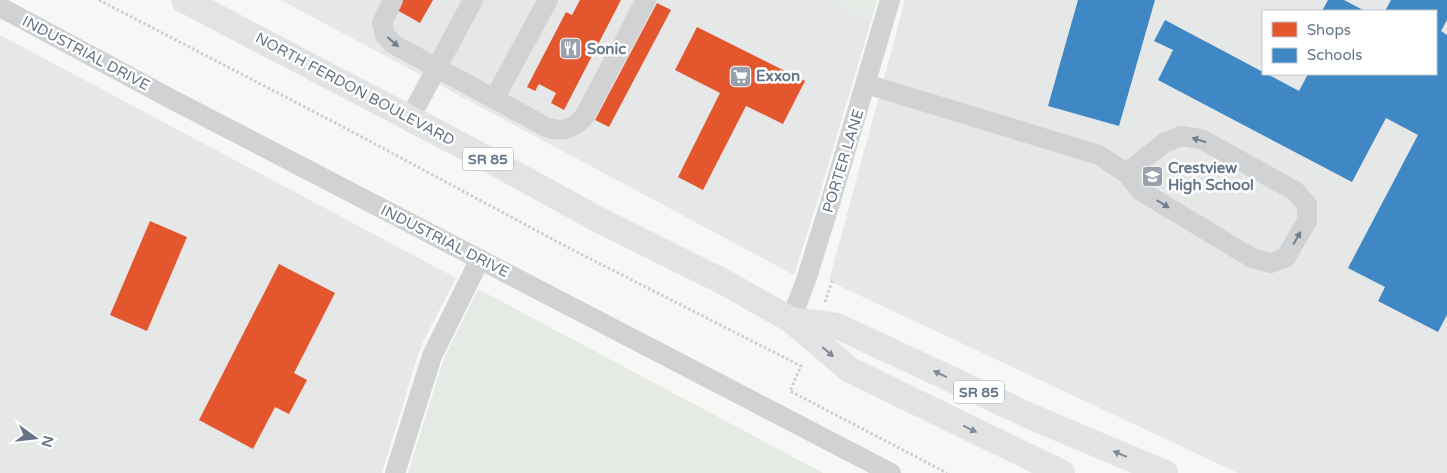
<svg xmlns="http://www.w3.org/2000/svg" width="1447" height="473" font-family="'Varela Round',sans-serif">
<rect width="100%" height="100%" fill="#f7f7f6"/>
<g fill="#e6e7e7" fill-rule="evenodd">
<polygon points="281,0 833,0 871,21 819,196 794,275"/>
<path d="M 905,0 L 1447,0 L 1447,473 L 1238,473 L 829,281 ZM 1263,11 L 1436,11 L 1436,74 L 1263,74 Z"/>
<polygon points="0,35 456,278 423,342 416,361 382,473 0,473"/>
</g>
<g fill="#e6eae4">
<polygon points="833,0 877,0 871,21"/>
<polygon points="478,289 823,473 408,473 443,361"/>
</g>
<g fill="#e4572e">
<polygon points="403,0 433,0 420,23 397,10"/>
<polygon points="580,0 621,0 564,110 551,103 556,93 539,84 535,91 527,87 566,12 572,15"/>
<polygon points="657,3 671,10 609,127 595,120"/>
<polygon points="697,27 805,81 783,124 746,106 703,190 678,177 720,93 675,70"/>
<polygon points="150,221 187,237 147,331 110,315"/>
<polygon points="279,264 335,293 294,373 307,380 289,414 275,407 253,449 199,420"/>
</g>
<g fill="#3f88c5">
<polygon points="1078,0 1155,0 1119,126 1048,106"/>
<polygon points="1328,0 1344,0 1365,11 1322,11"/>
<polygon points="1391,0 1447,0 1447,20 1441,31 1447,35 1447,315 1438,332 1378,301 1385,287 1348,268 1418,135 1386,118 1352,182 1158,80 1173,50 1154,41 1165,20 1263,72 1263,74 1267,74 1299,91 1308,74 1436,74 1436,11 1385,11"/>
</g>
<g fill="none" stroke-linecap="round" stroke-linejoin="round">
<g stroke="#cdced0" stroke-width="3" stroke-dasharray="2.5 2.5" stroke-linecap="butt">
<polyline points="99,0 349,130 567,247 801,366 790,391 947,473"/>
<polyline points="825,302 833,279"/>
</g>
<g stroke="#d1d2d3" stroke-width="20">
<path d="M 393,0 L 382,23 L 385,35 L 393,44 L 546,127 C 562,133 573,129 584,117 L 646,0"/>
<polyline points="0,7 175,101 891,473"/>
<polyline points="866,84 1099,155 1126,173 1141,191 1252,258 1271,263 1286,257 1307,221 1307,205 1295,191 1201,139 1181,136 1164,143 1126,173"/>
<polyline points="494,99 548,0"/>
<polyline points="410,118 473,0"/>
<polyline points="791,320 807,277 831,200 890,0"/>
<polyline points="395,473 432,356 480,259"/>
</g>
<g stroke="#e3e3e4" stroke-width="26">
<polyline points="184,0 497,164 599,220 724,282 791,320 850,370 1062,473"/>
<polyline points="791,320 837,326 1032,417 1165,473"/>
</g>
</g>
<defs><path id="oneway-solid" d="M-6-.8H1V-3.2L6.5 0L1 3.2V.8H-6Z" transform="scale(1.25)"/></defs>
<g fill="#707e90">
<use href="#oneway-solid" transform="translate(393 42) rotate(41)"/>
<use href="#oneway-solid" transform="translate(1199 140) rotate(-163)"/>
<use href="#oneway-solid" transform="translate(1163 204) rotate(31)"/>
<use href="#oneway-solid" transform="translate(1297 238) rotate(-60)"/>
</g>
<g fill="#7e8b9a">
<use href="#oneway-solid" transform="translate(828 352) rotate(41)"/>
<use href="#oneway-solid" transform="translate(940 374) rotate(-155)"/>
<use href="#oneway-solid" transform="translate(970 429) rotate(26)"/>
<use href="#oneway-solid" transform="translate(1120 454) rotate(-157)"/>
</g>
<defs>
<symbol id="restaurant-square" viewBox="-11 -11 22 22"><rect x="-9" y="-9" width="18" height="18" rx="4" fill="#98a2ae" stroke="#fff"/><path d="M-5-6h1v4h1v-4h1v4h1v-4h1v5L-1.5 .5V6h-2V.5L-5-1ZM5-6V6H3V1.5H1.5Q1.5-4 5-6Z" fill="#fff"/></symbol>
<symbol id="supermarket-square" viewBox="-11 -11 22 22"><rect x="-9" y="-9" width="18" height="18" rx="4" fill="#98a2ae" stroke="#fff"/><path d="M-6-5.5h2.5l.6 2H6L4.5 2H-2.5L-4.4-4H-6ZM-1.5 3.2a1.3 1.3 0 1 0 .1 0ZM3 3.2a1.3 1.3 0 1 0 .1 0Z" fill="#fff"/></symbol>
<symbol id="school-square" viewBox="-11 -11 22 22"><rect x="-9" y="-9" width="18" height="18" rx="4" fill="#98a2ae" stroke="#fff"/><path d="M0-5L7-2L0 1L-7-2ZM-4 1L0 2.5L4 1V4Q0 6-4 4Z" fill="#fff"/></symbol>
</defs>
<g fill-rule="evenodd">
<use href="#restaurant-square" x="558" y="36" width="25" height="25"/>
<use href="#supermarket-square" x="728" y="64" width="25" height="25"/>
<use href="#school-square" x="1140" y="164" width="25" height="25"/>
</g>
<g text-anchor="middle" stroke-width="5" stroke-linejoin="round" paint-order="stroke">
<g fill="#fff" stroke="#939eac" stroke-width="1">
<rect x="463" y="147.5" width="50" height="23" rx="4"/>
<rect x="954" y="380.5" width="50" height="23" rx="4"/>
</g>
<g font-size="14" font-weight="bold" fill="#657588">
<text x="488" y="164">SR 85</text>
<text x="979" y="397">SR 85</text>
</g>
<g font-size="15" font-weight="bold" fill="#657588" stroke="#fff" text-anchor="start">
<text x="587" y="54">Sonic</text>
<text x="756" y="81">Exxon</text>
<text x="1168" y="173">Crestview<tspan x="1168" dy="17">High School</tspan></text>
</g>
<g font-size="15" fill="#657588" stroke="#fff">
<text transform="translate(86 53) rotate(28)" y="5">INDUSTRIAL DRIVE</text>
<text transform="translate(355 89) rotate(28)" y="5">NORTH FERDON BOULEVARD</text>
<text transform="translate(843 161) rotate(-73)" y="5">PORTER LANE</text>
<text transform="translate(445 241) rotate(27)" y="5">INDUSTRIAL DRIVE</text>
</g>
</g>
<rect x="1262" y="10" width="175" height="65" fill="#ffffff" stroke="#c1c8cf"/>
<rect x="1272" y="22" width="25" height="15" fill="#e4572e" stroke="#c1c8cf"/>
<text x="1307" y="35" font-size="15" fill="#657588">Shops</text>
<rect x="1272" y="48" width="25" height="15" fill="#3f88c5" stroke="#c1c8cf"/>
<text x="1307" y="60" font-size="15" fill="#657588">Schools</text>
<g transform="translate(35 438) rotate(105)" stroke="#ffffff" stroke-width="4" paint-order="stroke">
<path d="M0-4L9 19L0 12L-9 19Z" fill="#657588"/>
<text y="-8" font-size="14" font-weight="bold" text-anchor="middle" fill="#657588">N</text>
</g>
</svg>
